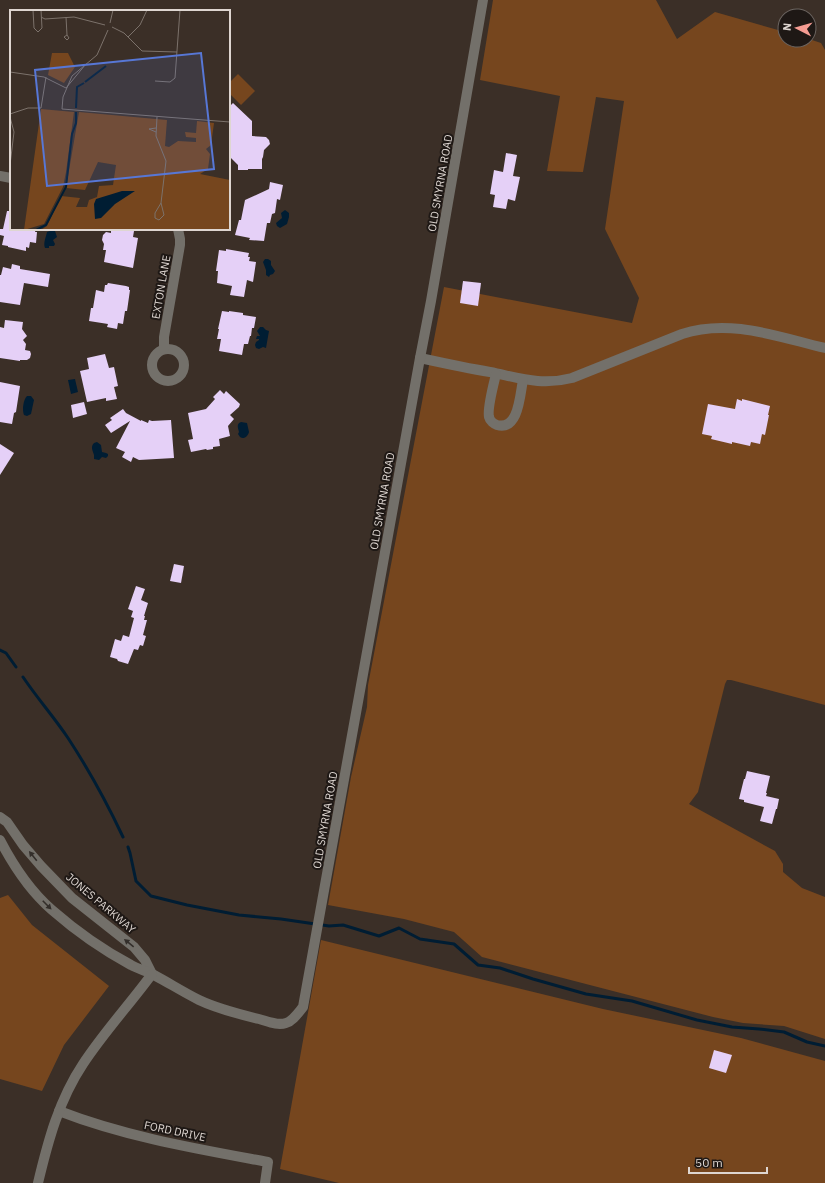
<svg xmlns="http://www.w3.org/2000/svg" width="825" height="1183" font-family="'IBM Plex Sans',sans-serif">
<rect width="100%" height="100%" fill="#3b2f27"/>
<g fill="#76461e">
<polygon points="493,0 656,0 677,39 715,12 785,32 785,40 809,40 809,39 821,43 825,50 825,705 731,680 727,680 725,684 698,792 689,804 775,851 783,864 783,872 802,888 825,897 825,1039 784,1026 743,1023 713,1017 482,957 454,932 404,919 328,905 351,777 367,707 368,685 444,287 632,323 639,298 605,229 624,101 596,97 583,172 547,171 560,96 480,80"/>
<polygon points="238,74 255,91 241,105 229,93 229,83"/>
<polygon points="8,895 32,925 109,986 64,1045 42,1091 0,1079 0,898"/>
<polygon points="321,940 603,1009 741,1038 825,1061 825,1183 339,1183 280,1169"/>
</g>
<g fill="#001d33">
<polygon points="285,210 289,213 289,217 287,224 280,228 277,226 276,223 282,218 281,213"/>
<path d="M 50,231 L 55,231 L 57,237 L 53,240 L 55,244 L 54,246 L 49,246 L 49,248 L 45,248 C 43,243 46,237 47,232 Z"/>
<polygon points="265,259 268,259 271,261 271,265 275,271 273,274 270,275 269,277 266,275 266,270 263,262"/>
<polygon points="260,327 263,327 266,330 269,331 266,348 263,347 259,349 256,348 255,345 256,342 259,340 259,339 256,339 257,336 260,336 257,331"/>
<polygon points="75,379 78,392 71,394 68,380"/>
<path d="M 27,396 L 31,396 L 34,400 L 31,414 L 27,416 L 24,415 C 22,410 23,400 27,396 Z"/>
<path d="M 241,422 L 247,423 L 249,432 C 248,436 244,440 240,437 L 238,434 L 239,432 C 238,428 236,424 241,422 Z"/>
<path d="M 97,442 L 101,445 L 102,452 L 106,453 L 108,454 L 108,456 L 106,458 L 102,457 L 99,460 L 94,459 L 94,455 C 93,451 90,447 94,443 Z"/>
</g>
<g fill="none" stroke-linecap="round" stroke-linejoin="round">
<g stroke="#001d33" stroke-width="3">
<polyline points="0,650 6,653 16,667"/>
<path d="M 23,677 C 37,698 54,717 68,738 C 89,770 107,803 123,837"/>
<polyline points="128,847 130,853 136,881 151,896 187,905 239,915 281,919 329,926 343,925 379,936 399,928 420,939 454,944 478,965 500,968 533,979 586,994 632,1001 697,1020 732,1027 759,1029 784,1032 807,1042 825,1046"/>
</g>
</g>
<g fill="#e5d0f7">
<polygon points="233,103 252,121 252,136 266,137 269,140 270,144 264,150 263,157 262,159 262,169 248,169 248,170 238,170 238,165 229,156 229,107"/>
<polygon points="506,153 517,155 513,176 520,177 515,201 508,199 506,209 493,207 495,195 490,194 494,170 503,172"/>
<polygon points="270,182 283,185 280,200 277,199 275,213 272,214 270,223 267,223 264,241 249,240 250,238 235,235 239,220 241,220 245,200 269,189"/>
<polygon points="7,211 11,211 11,229 36,229 35,232 37,232 36,243 30,242 29,248 26,247 26,251 8,247 8,246 2,245 4,236 0,235 0,229 3,229"/>
<polygon points="111,229 132,229 132,230 134,231 133,237 138,238 133,268 104,262 106,250 103,250 104,244 102,240 103,235 106,232 111,233"/>
<polygon points="226,249 249,253 248,257 250,257 249,261 256,262 253,282 247,280 244,297 230,295 232,286 217,283 218,271 216,271 219,250 226,251"/>
<polygon points="12,264 20,266 20,269 50,274 48,287 24,283 20,305 0,302 0,275 1,275 3,267 11,269"/>
<polygon points="463,281 481,283 478,306 460,303"/>
<polygon points="108,283 126,286 129,287 129,290 130,290 127,311 125,311 123,324 118,323 117,329 107,327 108,324 89,321 91,308 93,308 96,290 104,292 105,285 107,285"/>
<polygon points="222,311 229,312 229,311 243,313 243,315 256,317 254,328 252,328 251,336 250,336 248,344 244,344 242,355 219,351 221,339 217,339 219,329 218,329"/>
<polygon points="5,320 23,322 22,329 27,336 23,340 26,344 25,350 30,351 31,354 30,358 27,360 20,360 20,361 0,358 0,327 4,328"/>
<polygon points="105,354 109,368 114,367 118,386 114,387 117,399 106,401 106,398 87,402 80,371 89,369 87,358"/>
<polygon points="0,382 20,386 16,412 14,413 12,424 0,422"/>
<polygon points="220,390 224,394 226,391 240,404 239,407 230,415 234,419 228,426 230,436 219,439 220,446 213,447 213,449 207,450 206,449 191,452 188,440 193,439 188,413 206,409 215,399 213,397"/>
<polygon points="737,399 742,401 742,399 770,406 768,415 769,415 765,435 762,434 760,444 751,442 750,446 732,442 732,444 711,439 712,436 702,434 708,404 735,409"/>
<polygon points="84,402 87,414 73,418 71,405"/>
<polygon points="123,409 126,413 141,421 141,420 148,423 149,420 152,421 171,420 174,458 139,460 133,457 131,462 122,457 125,452 116,448 130,421 111,433 105,425 112,420 110,418"/>
<polygon points="0,444 14,453 0,475"/>
<polygon points="174,564 184,566 181,583 170,581"/>
<polygon points="136,586 145,589 141,600 148,603 144,616 145,616 144,620 147,620 143,635 146,636 143,646 140,645 138,650 134,649 128,664 118,661 117,659 110,657 115,639 121,641 123,635 129,637 134,618 131,617 133,611 128,609"/>
<polygon points="747,771 770,776 766,793 767,793 766,796 779,799 777,809 776,809 772,824 760,821 764,807 744,802 744,800 739,799 744,779 745,779"/>
<polygon points="714,1050 732,1055 726,1073 709,1068"/>
</g>
<g fill="none" stroke-linecap="round" stroke-linejoin="round">
<g stroke="#73706a" stroke-width="10">
<polyline points="0,176 11,178"/>
<circle cx="168" cy="365" r="16"/>
<polyline points="164,349 164,337 180,245 180,239 178,229"/>
<path d="M 420,358 C 443,363 466,368 490,372 C 520,378 541,386 572,378 L 682,334 C 730,318 778,337 825,348"/>
<path d="M 496,374 C 494,383 487,408 489,417 C 490,421 494,424 497,425 C 519,431 520,394 523,380"/>
<polyline points="0,817 7,822 23,845 41,866 72,898 134,947 145,960 152,974"/>
<path d="M 0,840 C 13,865 30,891 52,910 C 76,931 103,950 131,965 C 138,969 146,971 154,975 C 169,983 183,992 199,1000 C 218,1009 238,1014 259,1019 C 267,1021 277,1026 286,1023 C 293,1021 298,1013 303,1007 L 420,358 L 431,301 L 483,0"/>
<path d="M 59,1111 C 126,1137 198,1149 268,1162 L 265,1183"/>
<path d="M 38,1183 C 48,1141 59,1100 83,1064 C 104,1032 130,1004 152,974"/>
</g>
</g>
<defs><path id="oneway-solid" d="M-6-.8H1V-3.2L6.5 0L1 3.2V.8H-6Z"/></defs>
<g fill="#332e2a">
<use href="#oneway-solid" transform="translate(33 856) rotate(-129)"/>
<use href="#oneway-solid" transform="translate(47 905) rotate(45)"/>
<use href="#oneway-solid" transform="translate(129 943) rotate(-141)"/>
</g>
<g text-anchor="middle" stroke-width="4" stroke-linejoin="round" paint-order="stroke">
<g font-size="11" fill="#ded6d1" stroke="#1e1815">
<text transform="translate(440 183) rotate(-80)" y="4">OLD SMYRNA ROAD</text>
<text transform="translate(161 287) rotate(-80)" y="4">EXTON LANE</text>
<text transform="translate(382 501) rotate(-80)" y="4">OLD SMYRNA ROAD</text>
<text transform="translate(325 820) rotate(-80)" y="4">OLD SMYRNA ROAD</text>
<text transform="translate(101 903) rotate(40)" y="4">JONES PARKWAY</text>
<text transform="translate(175 1131) rotate(12)" y="4">FORD DRIVE</text>
</g>
</g>
<g transform="translate(10 10)">
<rect width="220" height="220" fill="#3b2f27"/>
<path d="M 42,43 L 58,43 L 65,57 L 54,73 L 38,65 ZM 31,99 L 64,102 L 56,162 L 53,177 L 34,214 L 14,220 ZM 69,102 L 157,110 L 155,136 L 159,137 L 168,131 L 186,132 L 186,128 L 176,127 L 175,122 L 186,123 L 187,111 L 204,113 L 201,135 L 196,139 L 200,144 L 198,159 L 190,164 L 220,170 L 220,220 L 31,220 L 37,216 L 51,186 L 70,188 L 66,197 L 77,197 L 79,190 L 87,187 L 89,176 L 103,175 L 106,155 L 88,152 L 75,180 L 56,178 Z" fill="#76461e"/>
<path d="M 112,181 L 125,181 L 105,194 L 91,208 L 85,209 L 84,194 L 86,189 Z" fill="#001d33"/>
<path fill="none" stroke="#001d33" stroke-width="2" d="M 75,72 L 96,56M 66,98 L 67,77 L 74,73M 26,220 L 36,215 L 56,177 L 62,124 L 66,113 L 66,102"/>
<path fill="none" stroke="#7c726b" stroke-width="1" d="M 23,0 L 24,18 L 28,22 L 32,18 L 31,0M 31,7 L 35,9 L 64,7 L 95,15M 56,7 L 57,25 L 59,28 L 57,30 L 54,27 L 57,25M 100,13 L 103,0M 102,17 L 114,23 L 132,41 L 167,42M 98,20 L 87,45 L 62,66 L 53,87 L 52,99 L 220,112M 118,27 L 130,15 L 137,0M 220,53 L 220,69M 0,62 L 34,67 L 56,78M 145,71 L 160,72 L 165,68 L 170,0M 56,78 L 76,54M 0,104 L 18,98 L 31,98 L 36,67M 0,107 L 4,122 L 0,155M 147,107 L 146,126 L 156,151 L 151,193 L 154,205 L 149,210 L 145,208 L 145,203 L 151,193M 146,122 L 139,119 L 146,118"/>
<path fill="#5777d6" fill-opacity="0.15" stroke="#5777d6" stroke-width="2" d="M 191,43 L 204,159 L 37,176 L 25,60 Z"/>
<rect width="220" height="220" fill="none" stroke="#ded6d1" stroke-width="2"/>
</g>
<g transform="translate(797 28) rotate(276)"><circle r="19" fill="#1e1815" stroke="#6b6460"/>
<path d="M0-3L7 15L0 10L-7 15Z" fill="#f59c92"/>
<text y="-6" font-size="11" font-weight="bold" text-anchor="middle" fill="#ded6d1">N</text>
</g>
<path d="M689 1167v6h78v-6" fill="none" stroke="#ded6d1" stroke-width="2"/>
<text x="695" y="1167" font-size="12" fill="#ded6d1" stroke="#1e1815" stroke-width="3" paint-order="stroke">50 m</text>
</svg>
